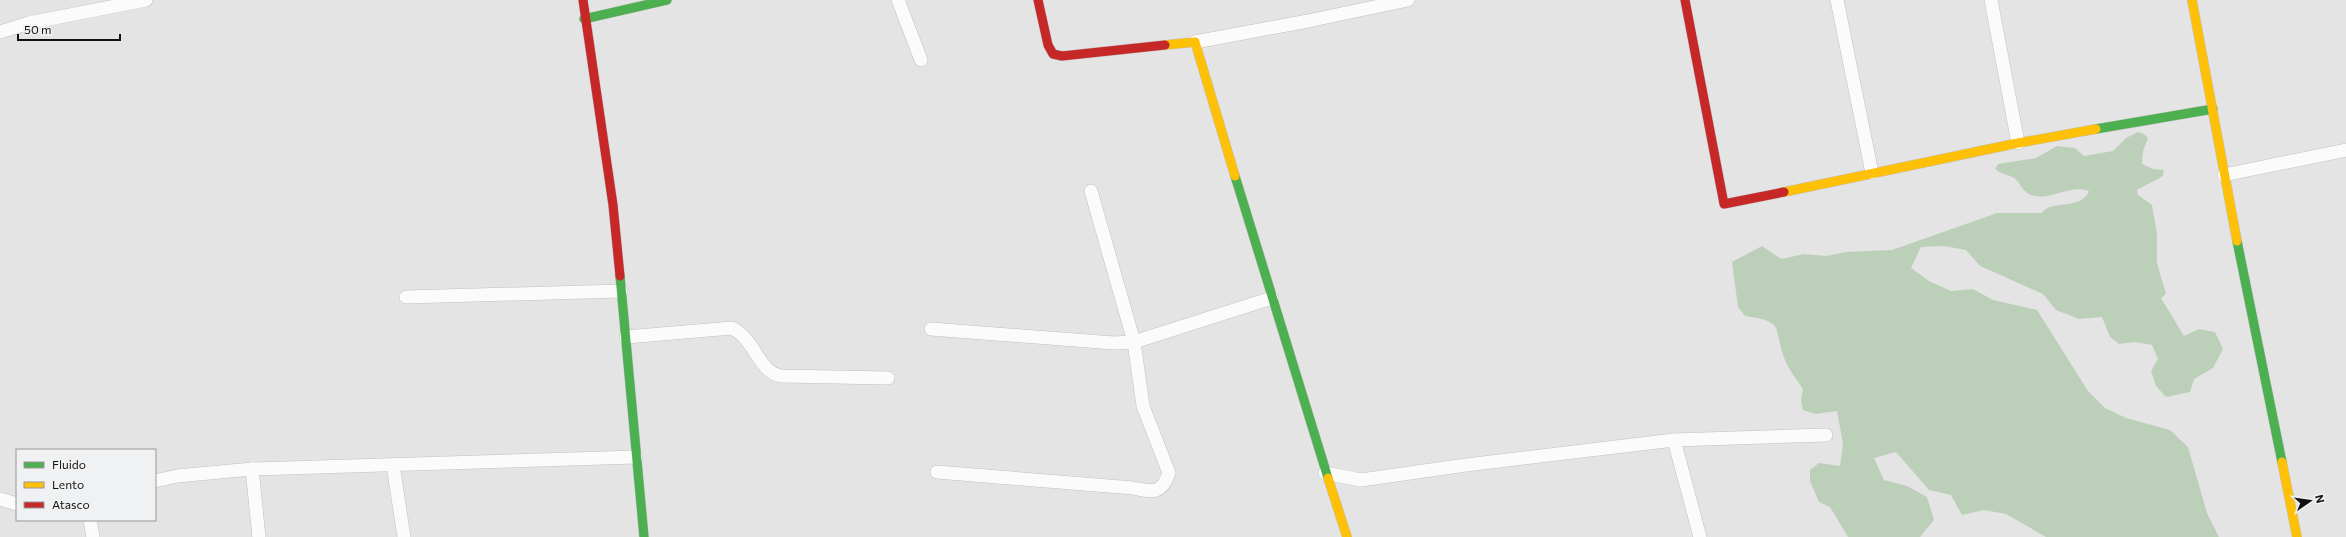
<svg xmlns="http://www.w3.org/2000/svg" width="2346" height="537" font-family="Commissioner,sans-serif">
<rect width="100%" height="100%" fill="#e4e4e4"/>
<path fill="#bcd0b9" d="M 2138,132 L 2144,134 L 2148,138 L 2143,151 L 2142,164 L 2153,169 L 2164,170 L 2163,176 L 2137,190 L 2138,195 L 2152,205 L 2157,234 L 2157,263 L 2166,294 L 2161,298 L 2184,336 L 2199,329 L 2215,332 L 2223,349 L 2213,368 L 2194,379 L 2190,392 L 2166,397 L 2156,386 L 2151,371 L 2158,359 L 2152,345 L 2135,342 L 2119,344 L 2110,337 L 2102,317 L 2079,319 L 2056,310 L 2043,294 L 1980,266 L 1966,250 L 1944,246 L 1921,247 L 1911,268 L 1929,281 L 1951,291 L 1973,289 L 1993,300 L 2037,310 L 2088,391 L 2105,408 L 2126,418 L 2170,430 L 2188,447 L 2207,513 L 2219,537 L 2046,537 L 2006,514 L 1984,510 L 1962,515 L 1951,495 L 1929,490 L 1896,452 L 1874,458 L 1884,480 L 1907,486 L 1927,497 L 1934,520 L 1920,537 L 1848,537 L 1830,507 L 1819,502 L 1810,481 L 1810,470 L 1819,463 L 1840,466 L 1843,444 L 1837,411 L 1815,414 L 1803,410 L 1801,400 L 1803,389 C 1797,380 1789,370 1785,360 C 1772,327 1787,322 1745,316 L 1738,307 L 1732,262 L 1762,246 L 1781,259 L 1804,254 L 1826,256 L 1846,252 L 1892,250 L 1997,213 L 2042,213 C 2050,199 2081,211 2089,191 C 2069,184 2049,202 2031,195 C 2021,191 2020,181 2014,178 C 2007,174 2001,174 1995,169 L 1998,164 L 2036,158 L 2057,146 L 2075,148 L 2084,156 L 2113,151 L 2126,138 Z"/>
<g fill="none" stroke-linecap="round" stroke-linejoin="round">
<defs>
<g id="street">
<polyline points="898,0 921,60"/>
<polyline points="1837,0 1872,173"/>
<polyline points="1991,0 2018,143"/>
<polyline points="0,32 29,23 146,0"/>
<polyline points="1195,42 1308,21 1408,0"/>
<polyline points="2224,175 2346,150"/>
<polyline points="406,297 621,291"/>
<polyline points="931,329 1114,343 1134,342 1272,298"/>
<path d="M 626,337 L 732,328 C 756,340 757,371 781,376 L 888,378"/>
<polyline points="1674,440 1700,537"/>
<polyline points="393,465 404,537"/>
<polyline points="252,469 259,537"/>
<path d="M 937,472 L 1133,488 C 1153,492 1161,495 1169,473 L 1143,406 L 1134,342 L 1091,191"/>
<polyline points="1325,473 1361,480 1466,465 1674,440 1826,435"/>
<polyline points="155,481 177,476 252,469 636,457"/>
<polyline points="0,499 17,504"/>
<polyline points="90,520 93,537"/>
</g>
<g id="fast">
<polyline points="584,19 667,0"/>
<polyline points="2096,129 2213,109"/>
<polyline points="1235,176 1328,478"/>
<polyline points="2237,241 2282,462"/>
<polyline points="620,276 644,537"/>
</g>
<g id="slow">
<polyline points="2192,0 2237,241"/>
<polyline points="1165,45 1195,42 1235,176"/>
<polyline points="1784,192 2018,143 2096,129"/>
<polyline points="2282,462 2297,537"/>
<polyline points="1328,478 1347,537"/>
</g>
<g id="jam">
<polyline points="583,0 613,205 620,276"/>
<polyline points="1038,0 1048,45 1053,54 1062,56 1165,45"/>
<polyline points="1685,0 1724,204 1784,192"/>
</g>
</defs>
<use href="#street" stroke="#c1c1c1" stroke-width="14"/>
<use href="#fast" stroke="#c1c1c1" stroke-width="10"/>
<use href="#slow" stroke="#c1c1c1" stroke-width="10"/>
<use href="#jam" stroke="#c1c1c1" stroke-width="10"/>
<use href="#street" stroke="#fbfbfb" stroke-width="13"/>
<use href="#fast" stroke="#4caf50" stroke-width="9"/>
<use href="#slow" stroke="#ffc107" stroke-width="9"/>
<use href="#jam" stroke="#c62828" stroke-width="9"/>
</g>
<rect x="16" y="449" width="140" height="72" fill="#f0f1f3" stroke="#979799"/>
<rect x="24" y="462" width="20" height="6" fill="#4caf50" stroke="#979799"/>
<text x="52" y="469" font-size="12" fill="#111111">Fluido</text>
<rect x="24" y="482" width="20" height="6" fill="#ffc107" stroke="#979799"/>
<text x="52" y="489" font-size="12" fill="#111111">Lento</text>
<rect x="24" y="502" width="20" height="6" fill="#c62828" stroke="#979799"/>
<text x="52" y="509" font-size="12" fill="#111111">Atasco</text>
<g transform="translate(2310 501) rotate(77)" stroke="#f0f1f3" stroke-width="3" paint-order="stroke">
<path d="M0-3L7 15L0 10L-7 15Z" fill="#111111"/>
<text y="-6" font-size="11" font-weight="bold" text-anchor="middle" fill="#111111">N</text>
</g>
<path d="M18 34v6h102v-6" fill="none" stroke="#111111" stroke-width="2"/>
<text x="24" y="34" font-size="12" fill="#111111" stroke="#f0f1f3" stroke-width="3" paint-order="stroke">50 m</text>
</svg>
